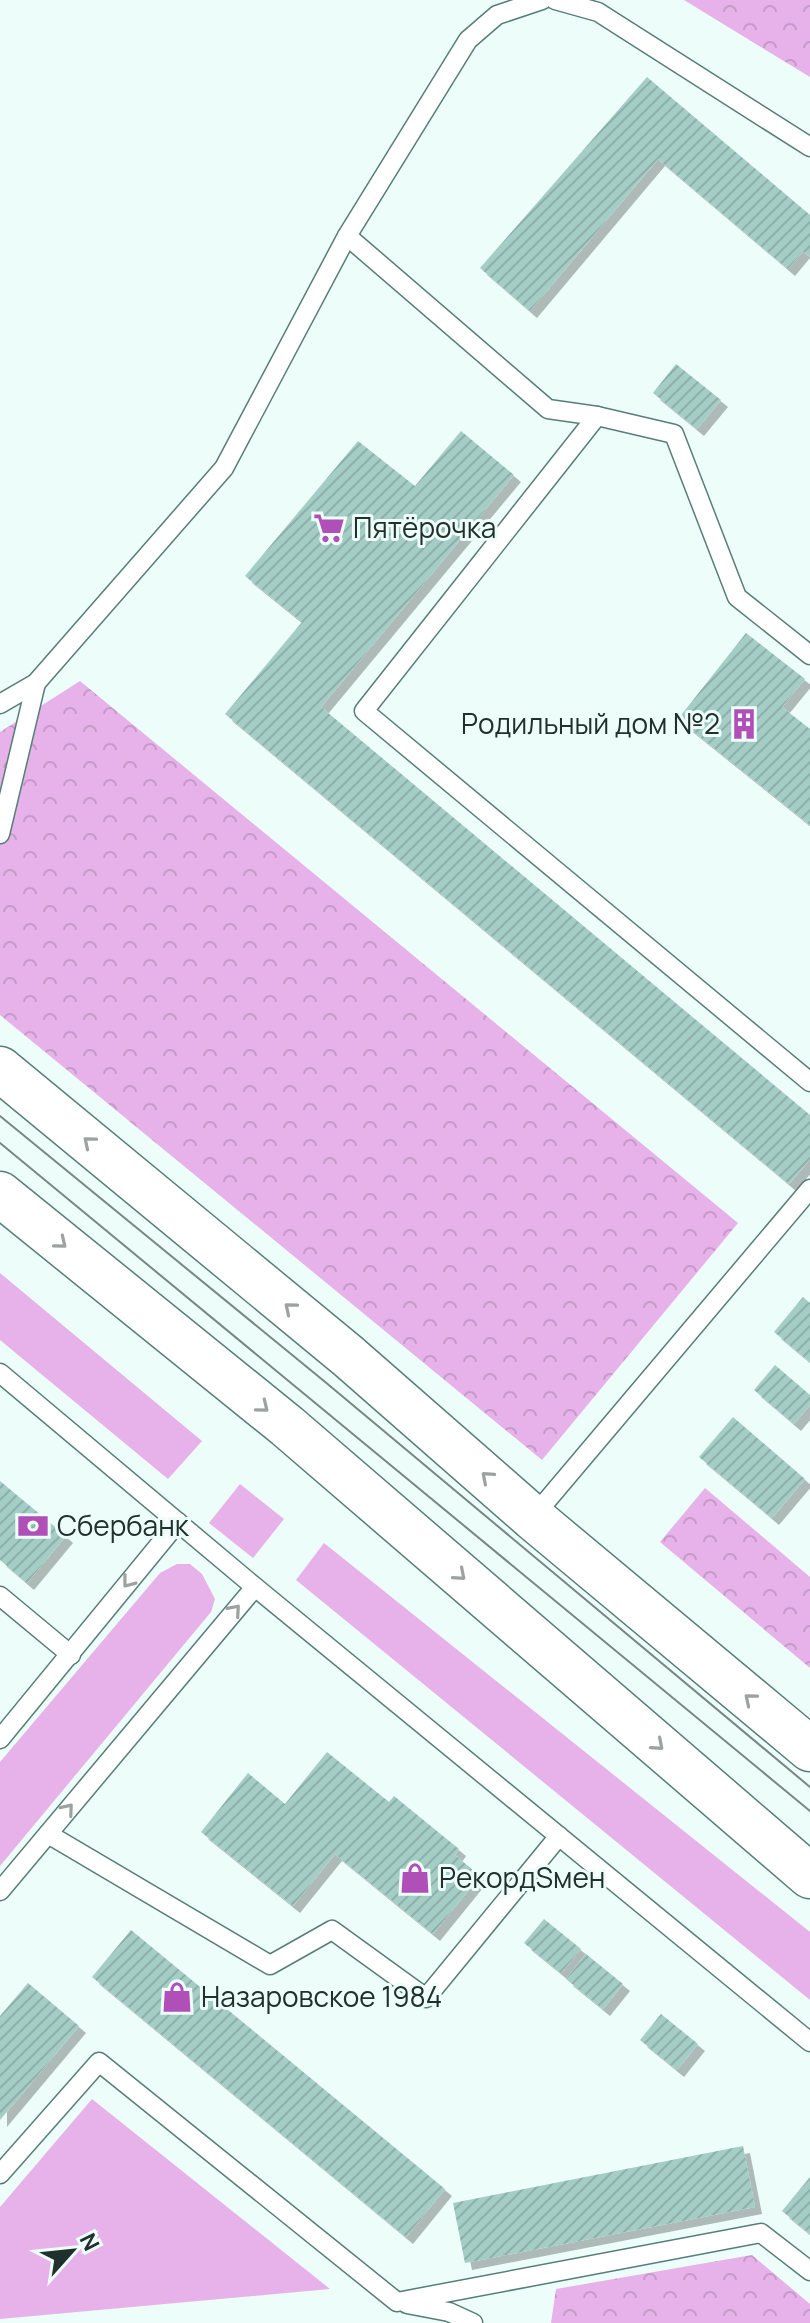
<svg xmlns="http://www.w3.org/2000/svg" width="810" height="2323" font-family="Manrope,sans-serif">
<defs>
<pattern id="forest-crowns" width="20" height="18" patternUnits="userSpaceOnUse" patternTransform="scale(2)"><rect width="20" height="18" fill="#e6b2e9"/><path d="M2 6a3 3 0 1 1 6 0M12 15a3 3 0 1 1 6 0" fill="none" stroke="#c599c8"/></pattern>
<pattern id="building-hatch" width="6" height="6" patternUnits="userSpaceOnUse" patternTransform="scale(2)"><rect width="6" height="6" fill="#a4cdc5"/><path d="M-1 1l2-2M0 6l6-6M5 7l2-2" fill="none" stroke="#8db0aa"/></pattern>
<filter id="shadow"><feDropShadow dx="7" dy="7" stdDeviation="0" flood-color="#0004"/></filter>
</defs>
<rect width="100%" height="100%" fill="#edfdfa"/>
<g fill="#e6b2e9">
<polygon points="0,1273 202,1441 168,1479 0,1340"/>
<polygon points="240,1484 284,1519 253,1558 209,1523"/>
<polygon points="324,1543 810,1932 810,2000 296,1580"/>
<polygon points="177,1564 190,1564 202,1574 215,1599 211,1612 0,1866 0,1762 160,1573"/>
<polygon points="92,2099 330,2289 0,2319 0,2207"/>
</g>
<g fill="url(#forest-crowns)">
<polygon points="684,0 810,0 810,77"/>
<polygon points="80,681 738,1223 542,1460 0,1015 0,732"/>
<polygon points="705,1488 810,1577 810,1668 660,1542"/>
<polygon points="752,2255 810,2304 810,2323 551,2323 556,2289"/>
</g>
<g fill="url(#building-hatch)" filter="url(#shadow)">
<polygon points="647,77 810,215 810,257 803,251 788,269 658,159 530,311 480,268"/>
<polygon points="676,364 721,400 697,429 653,393"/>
<polygon points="461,431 514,475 321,707 810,1115 810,1159 789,1184 225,714 302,622 245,576 358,441 415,486"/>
<polygon points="746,633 805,679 782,707 810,729 810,825 678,719"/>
<polygon points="803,1297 810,1303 810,1362 774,1332"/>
<polygon points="775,1365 810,1395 810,1405 794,1424 754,1390"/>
<polygon points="733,1417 805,1479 772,1518 699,1457"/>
<polygon points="0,1481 66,1536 27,1583 0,1560"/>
<polygon points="327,1752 389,1802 394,1796 459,1849 455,1855 480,1876 433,1934 335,1854 293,1906 201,1832 248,1773 285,1804"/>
<polygon points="544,1919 581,1949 561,1973 524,1943"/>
<polygon points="131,1930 445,2189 406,2237 92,1977"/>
<polygon points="586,1954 623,1984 603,2009 566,1979"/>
<polygon points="28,1983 79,2026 0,2120 0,2016"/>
<polygon points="661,2014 698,2044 677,2070 640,2040"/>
<polygon points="743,2146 755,2207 465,2263 453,2203"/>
<polygon points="810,2177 810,2234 782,2211"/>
</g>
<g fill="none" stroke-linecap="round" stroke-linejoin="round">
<defs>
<g id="lane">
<polyline points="555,0 598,12 810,147"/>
<polyline points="347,236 548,409 597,416 364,711 810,1082"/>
<polyline points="597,416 674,434 737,597 810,655"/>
<polyline points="0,704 36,683 224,468 347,236 468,40 497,15 542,0"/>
<polyline points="0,834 36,683"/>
<polyline points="0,1373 255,1587 810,2042"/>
<polyline points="533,1517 810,1189"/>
<polyline points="0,1596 71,1655"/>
<polyline points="0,1739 178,1522"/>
<polyline points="48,1834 270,1965 332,1930 426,1998 559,1836"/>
<polyline points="0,1891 255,1587"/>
<polyline points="0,2174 99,2062 397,2302 761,2233 810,2271"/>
<polyline points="407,2304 449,2312 473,2323"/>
</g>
<g id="highway">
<polyline points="0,1069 348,1356 533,1518 810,1749"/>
<polyline points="0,1194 287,1426 810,1876"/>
</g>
</defs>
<use href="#lane" stroke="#577e77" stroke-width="21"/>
<use href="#highway" stroke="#577e77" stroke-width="47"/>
<use href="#lane" stroke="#fff" stroke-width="18"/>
<use href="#highway" stroke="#fff" stroke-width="44"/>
<g stroke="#778784" stroke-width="2">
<polyline points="0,1116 324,1381 810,1787"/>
<polyline points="0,1143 810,1811"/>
</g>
</g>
<defs><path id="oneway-chevron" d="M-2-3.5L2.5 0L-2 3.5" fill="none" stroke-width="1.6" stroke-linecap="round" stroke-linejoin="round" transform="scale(2)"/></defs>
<g stroke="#9ba2a0">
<use href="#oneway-chevron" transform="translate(89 1142) rotate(-140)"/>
<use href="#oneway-chevron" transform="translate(61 1243) rotate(39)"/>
<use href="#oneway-chevron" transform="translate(290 1308) rotate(-140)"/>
<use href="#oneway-chevron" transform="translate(263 1407) rotate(39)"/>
<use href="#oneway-chevron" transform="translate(487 1477) rotate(-139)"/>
<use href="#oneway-chevron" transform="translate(460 1575) rotate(41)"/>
<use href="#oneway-chevron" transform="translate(128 1582) rotate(128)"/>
<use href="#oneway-chevron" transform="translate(235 1610) rotate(-49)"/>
<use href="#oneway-chevron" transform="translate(750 1699) rotate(-140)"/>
<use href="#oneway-chevron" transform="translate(658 1745) rotate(41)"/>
<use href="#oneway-chevron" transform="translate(68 1809) rotate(-50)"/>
</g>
<defs>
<symbol id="supermarket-bare" viewBox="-9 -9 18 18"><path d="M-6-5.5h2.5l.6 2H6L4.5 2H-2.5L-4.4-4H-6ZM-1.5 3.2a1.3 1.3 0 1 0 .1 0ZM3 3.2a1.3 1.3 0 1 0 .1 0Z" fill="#b04fb7" stroke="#edfdfa" stroke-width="2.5" paint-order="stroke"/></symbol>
<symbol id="building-bare" viewBox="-9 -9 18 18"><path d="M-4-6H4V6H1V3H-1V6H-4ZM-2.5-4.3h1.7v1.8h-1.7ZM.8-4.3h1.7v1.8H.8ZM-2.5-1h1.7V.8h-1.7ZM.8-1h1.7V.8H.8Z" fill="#b04fb7" stroke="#edfdfa" stroke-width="2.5" paint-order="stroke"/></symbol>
<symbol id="bank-bare" viewBox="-9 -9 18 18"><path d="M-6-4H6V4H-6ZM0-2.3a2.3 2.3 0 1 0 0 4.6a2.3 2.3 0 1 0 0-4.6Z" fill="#b04fb7" stroke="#edfdfa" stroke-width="2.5" paint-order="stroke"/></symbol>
<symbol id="shop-bare" viewBox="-9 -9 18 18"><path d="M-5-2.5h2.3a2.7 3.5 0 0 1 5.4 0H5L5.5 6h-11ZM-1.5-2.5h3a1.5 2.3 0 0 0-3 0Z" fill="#b04fb7" stroke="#edfdfa" stroke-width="2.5" paint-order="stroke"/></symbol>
</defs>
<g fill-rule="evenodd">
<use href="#supermarket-bare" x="307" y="506" width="44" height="44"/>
<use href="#building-bare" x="722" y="702" width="44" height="44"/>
<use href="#bank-bare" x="11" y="1504" width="44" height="44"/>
<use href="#shop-bare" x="393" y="1856" width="44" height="44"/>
<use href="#shop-bare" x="155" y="1975" width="44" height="44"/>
</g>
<g text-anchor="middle" stroke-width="6" stroke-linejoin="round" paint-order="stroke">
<g font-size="28" fill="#20302d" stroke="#edfdfa" text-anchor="start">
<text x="353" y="538">Пятёрочка</text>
<text x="720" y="734" text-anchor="end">Родильный дом №2</text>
<text x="57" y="1536">Сбербанк</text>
<text x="439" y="1888">РекордSмен</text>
<text x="201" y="2007">Назаровское 1984</text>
</g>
</g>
<g transform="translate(72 2251) rotate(63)" stroke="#edfdfa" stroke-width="6" paint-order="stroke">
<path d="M0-6L14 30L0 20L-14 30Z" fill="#20302d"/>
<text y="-12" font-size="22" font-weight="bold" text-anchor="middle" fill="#20302d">N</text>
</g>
</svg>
